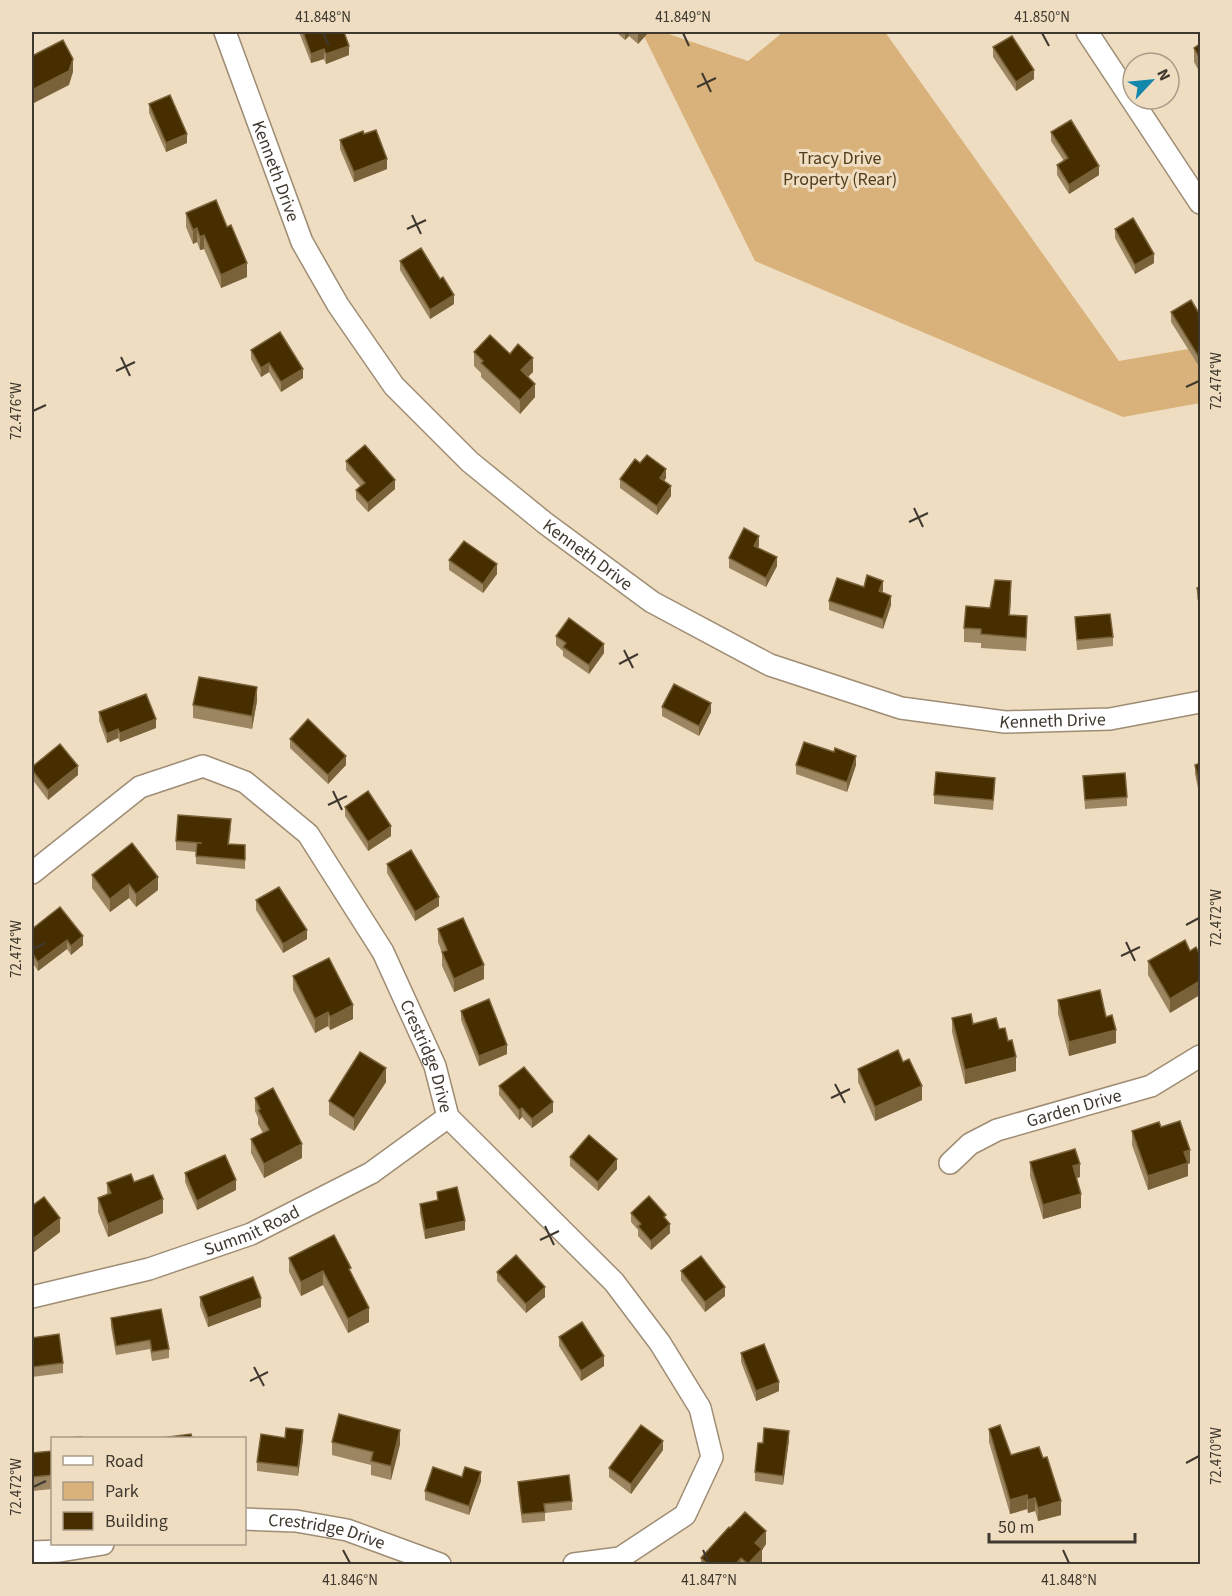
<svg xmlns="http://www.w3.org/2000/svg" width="1232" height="1596" font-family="'Source Sans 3',sans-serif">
<rect width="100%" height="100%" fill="#efddc2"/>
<polygon fill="#d8b27a" points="642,32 663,32 748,61 783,32 885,32 1119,361 1200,347 1200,403 1123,417 755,261"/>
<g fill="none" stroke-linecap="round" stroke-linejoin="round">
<defs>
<g id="minor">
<path id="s1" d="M 225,32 L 302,242 L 338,305 L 394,386 L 470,462 L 545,523 L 652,602 L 770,665 L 901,708 L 1005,722 L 1110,719 L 1200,702"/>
<polyline points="1087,32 1200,203"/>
<path id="s2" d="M 32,873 L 140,787 L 203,766 L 245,782 L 308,834 L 383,952 L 435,1066 L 448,1117 L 614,1282 L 660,1343 L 700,1408 L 712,1457 L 685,1515 L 620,1558 L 574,1564"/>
<path id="s3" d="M 950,1163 L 970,1144 L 997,1130 L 1151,1086 L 1200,1056"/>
<path id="s4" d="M 32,1297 L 149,1269 L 251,1234 L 371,1173 L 448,1117"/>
<path id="s5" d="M 244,1519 L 296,1521 L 347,1530 L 440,1564"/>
<polyline points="32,1552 60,1551 103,1544"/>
</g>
</defs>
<use href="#minor" stroke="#9e8d74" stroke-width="24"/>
<use href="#minor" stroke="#fff" stroke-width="21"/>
</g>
<g fill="#9b8661">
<polygon points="299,32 344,32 349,55 326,64 324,59 311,63"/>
<polygon points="616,32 649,32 638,44 629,36 625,40"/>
<polygon points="1200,44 1200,73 1194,62 1194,48"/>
<polygon points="993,47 1034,79 1016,91 993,57"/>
<polygon points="149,104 187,143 166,152 149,113"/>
<polygon points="1051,132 1099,175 1069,194 1057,175 1057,165 1064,161 1051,141"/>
<polygon points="364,134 387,169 354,182 340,149 340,140"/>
<polygon points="186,213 247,277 221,288 204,249 200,250 197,242 193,244 186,227"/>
<polygon points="1115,229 1154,263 1135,274 1115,238"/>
<polygon points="400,261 440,279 454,304 430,319 400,270"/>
<polygon points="1171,312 1200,315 1200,368 1171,322"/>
<polygon points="251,350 303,378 281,392 269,372 261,377 251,359"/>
<polygon points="474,352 510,354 533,372 528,376 535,397 520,414 481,377 481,373 474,366"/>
<polygon points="346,461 395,489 368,512 356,499 356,490 360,486 346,470"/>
<polygon points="640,463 666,478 664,481 671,496 657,515 620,488 620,479"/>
<polygon points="759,546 758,548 777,566 766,587 729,568 729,558"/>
<polygon points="449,560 497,574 483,593 449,570"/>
<polygon points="864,587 883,590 882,592 891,605 883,629 829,610 829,601"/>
<polygon points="1200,587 1200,610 1197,597 1197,588"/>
<polygon points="1011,595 1010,615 1027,630 1026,651 981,648 981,643 964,642 964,628 990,608"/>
<polygon points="1075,617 1113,637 1113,646 1077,650"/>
<polygon points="556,636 604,653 589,674 563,656 563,651 556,645"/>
<polygon points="257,701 252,729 193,718 193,705"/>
<polygon points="662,707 711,712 699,736 662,716"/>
<polygon points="99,712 156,728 120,742 118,738 107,743 99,721"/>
<polygon points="290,739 346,765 328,784 290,748"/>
<polygon points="834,752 856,765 847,792 796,774 796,765"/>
<polygon points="1200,763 1200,798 1195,774 1195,765"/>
<polygon points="32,767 78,775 48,800 32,779"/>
<polygon points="1083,776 1127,797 1127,806 1085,809"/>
<polygon points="995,787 993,810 934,804 934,795"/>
<polygon points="345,807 391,836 368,851 345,816"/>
<polygon points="231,828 229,844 245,845 245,869 196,864 196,852 176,850 176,841"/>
<polygon points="387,864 439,906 415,921 387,873"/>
<polygon points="92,875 158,890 136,907 129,898 110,912 92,888"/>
<polygon points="256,900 307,939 283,953 256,910"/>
<polygon points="32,929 83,945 71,955 67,949 38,971 32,962"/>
<polygon points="438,929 484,979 454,992 442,966 442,953 438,942"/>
<polygon points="1190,951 1170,1013 1148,975 1148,961"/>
<polygon points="293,976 353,1019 330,1030 328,1026 315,1033 293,990"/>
<polygon points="1058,1000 1106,1017 1116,1043 1069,1056 1058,1014"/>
<polygon points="461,1011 507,1054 479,1066 461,1020"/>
<polygon points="952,1018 999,1029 1008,1041 1016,1071 965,1084 952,1032"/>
<polygon points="903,1062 922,1100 875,1121 858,1082 858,1069"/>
<polygon points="386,1082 354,1131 329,1115 329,1101"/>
<polygon points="499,1086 553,1112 532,1128 522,1117 519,1120 499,1095"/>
<polygon points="255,1098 302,1158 264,1178 251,1153 251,1139 263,1133 258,1124 258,1118 255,1111"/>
<polygon points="1161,1127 1190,1163 1188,1164 1188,1176 1148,1190 1132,1145 1132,1131"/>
<polygon points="570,1157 617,1169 598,1191 570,1166"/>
<polygon points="1030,1162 1080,1177 1077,1178 1081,1208 1043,1219 1030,1176"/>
<polygon points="185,1173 236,1190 197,1210 185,1182"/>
<polygon points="134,1182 163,1213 108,1237 98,1212 98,1198 107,1195 107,1183"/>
<polygon points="437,1192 465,1230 425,1239 420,1213 420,1204 437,1200"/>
<polygon points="32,1203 60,1232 34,1252 32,1249"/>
<polygon points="631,1213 666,1220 670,1233 651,1250 638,1236 638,1230 631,1222"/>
<polygon points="289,1258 351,1273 369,1322 348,1333 323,1285 301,1296 289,1272"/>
<polygon points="681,1271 725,1296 705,1312 681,1280"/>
<polygon points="497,1272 545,1297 526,1313 497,1281"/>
<polygon points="200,1297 261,1307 208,1327 200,1306"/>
<polygon points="111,1318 169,1349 169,1358 152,1361 150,1349 116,1355 111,1327"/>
<polygon points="559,1337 604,1366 581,1381 559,1346"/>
<polygon points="32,1338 63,1363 63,1373 32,1377"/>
<polygon points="741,1353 779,1391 756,1401 741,1362"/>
<polygon points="989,1429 1011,1455 1061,1515 1038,1521 1035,1511 1028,1513 1027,1509 1010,1514 989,1442"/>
<polygon points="285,1438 303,1439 298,1476 257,1471 257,1462"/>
<polygon points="789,1440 783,1485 755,1481 755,1472 763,1443"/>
<polygon points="332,1442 400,1444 391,1480 371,1475 371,1465 332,1455"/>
<polygon points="663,1450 631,1494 609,1477 609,1468"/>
<polygon points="52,1451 52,1489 32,1491 32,1453"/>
<polygon points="462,1477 481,1481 469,1515 425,1500 425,1491"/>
<polygon points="518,1482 572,1501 572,1510 545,1513 545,1521 522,1523 518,1491"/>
<polygon points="730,1528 766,1544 762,1550 762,1563 760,1564 701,1564 701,1558"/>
</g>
<g fill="#79623a">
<polygon points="625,32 629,32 629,36 625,40"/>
<polygon points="638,32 649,32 638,44"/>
<polygon points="349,46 349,55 326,64 326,54"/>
<polygon points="324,49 324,59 311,63 311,54"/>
<polygon points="73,59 73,72 69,85 32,104 32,90"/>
<polygon points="1034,70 1034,79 1016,91 1016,82"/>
<polygon points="187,134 187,143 166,152 166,143"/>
<polygon points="387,159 387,169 354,182 354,172"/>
<polygon points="1099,166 1099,175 1069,194 1069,185"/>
<polygon points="197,228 197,242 193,244 193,230"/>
<polygon points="204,235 204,249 200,250 200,237"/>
<polygon points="1154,254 1154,263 1135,274 1135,265"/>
<polygon points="247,263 247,277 221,288 221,275"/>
<polygon points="454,295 454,304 430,319 430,310"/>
<polygon points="533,358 533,372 521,384 521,370"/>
<polygon points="269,363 269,372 261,377 261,368"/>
<polygon points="303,369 303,378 281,392 281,382"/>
<polygon points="535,384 535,397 520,414 520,400"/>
<polygon points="34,387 34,396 32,403 32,394"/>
<polygon points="666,469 666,478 660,487 660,478"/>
<polygon points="395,480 395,489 368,512 368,503"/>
<polygon points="671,486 671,496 657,515 657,506"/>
<polygon points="759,536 759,546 754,555 754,546"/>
<polygon points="777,557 777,566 766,587 766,578"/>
<polygon points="497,564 497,574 483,593 483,584"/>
<polygon points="883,581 883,590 879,601 879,591"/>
<polygon points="1011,581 1011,595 1009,628 1009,615"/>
<polygon points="891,596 891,605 883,629 883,619"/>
<polygon points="604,644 604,653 589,674 589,665"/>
<polygon points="257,687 257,701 252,729 252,716"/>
<polygon points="711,703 711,712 699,736 699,726"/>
<polygon points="156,719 156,728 120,742 120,733"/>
<polygon points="118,729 118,738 107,743 107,734"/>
<polygon points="346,756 346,765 328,784 328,775"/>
<polygon points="856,756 856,765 847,792 847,782"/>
<polygon points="78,766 78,775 48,800 48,790"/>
<polygon points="391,826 391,836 368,851 368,842"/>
<polygon points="158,877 158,890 136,907 136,894"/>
<polygon points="129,884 129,898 110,912 110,899"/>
<polygon points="439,897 439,906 415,921 415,912"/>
<polygon points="307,930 307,939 283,953 283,944"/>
<polygon points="83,936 83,945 71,955 71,946"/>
<polygon points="67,940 67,949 38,971 38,962"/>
<polygon points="484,965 484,979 454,992 454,979"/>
<polygon points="1200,981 1200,995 1170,1013 1170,999"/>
<polygon points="353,1005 353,1019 330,1030 330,1017"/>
<polygon points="328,1012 328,1026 315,1033 315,1019"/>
<polygon points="1116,1030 1116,1043 1069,1056 1069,1042"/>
<polygon points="507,1045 507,1054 479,1066 479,1056"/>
<polygon points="1016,1057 1016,1071 965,1084 965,1070"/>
<polygon points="386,1068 386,1082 354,1131 354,1118"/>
<polygon points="922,1086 922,1100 875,1121 875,1107"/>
<polygon points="553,1102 553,1112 532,1128 532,1119"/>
<polygon points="522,1108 522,1117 519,1120 519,1110"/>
<polygon points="302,1144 302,1158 264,1178 264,1164"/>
<polygon points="1190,1150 1190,1163 1188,1164 1188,1176 1148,1190 1148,1176 1184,1152"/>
<polygon points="617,1159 617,1169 598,1191 598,1182"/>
<polygon points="1080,1164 1080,1177 1073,1179 1073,1166"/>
<polygon points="236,1180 236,1190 197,1210 197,1201"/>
<polygon points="1081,1194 1081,1208 1043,1219 1043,1205"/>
<polygon points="163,1199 163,1213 108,1237 108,1224"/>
<polygon points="60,1218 60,1232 34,1252 34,1238"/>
<polygon points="465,1221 465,1230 425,1239 425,1230"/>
<polygon points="670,1224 670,1233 651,1250 651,1241"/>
<polygon points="323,1271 323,1285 301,1296 301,1282"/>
<polygon points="545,1287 545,1297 526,1313 526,1304"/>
<polygon points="725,1287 725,1296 705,1312 705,1302"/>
<polygon points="261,1298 261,1307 208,1327 208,1318"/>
<polygon points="369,1308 369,1322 348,1333 348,1319"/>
<polygon points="604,1356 604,1366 581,1381 581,1371"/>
<polygon points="779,1382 779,1391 756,1401 756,1391"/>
<polygon points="303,1430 303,1439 298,1476 298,1467"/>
<polygon points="400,1430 400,1444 391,1480 391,1466"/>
<polygon points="789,1431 789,1440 783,1485 783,1476"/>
<polygon points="663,1441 663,1450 631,1494 631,1484"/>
<polygon points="481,1472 481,1481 469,1515 469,1506"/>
<polygon points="1027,1495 1027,1509 1010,1514 1010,1500"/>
<polygon points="1035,1498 1035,1511 1028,1513 1028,1500"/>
<polygon points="1061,1501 1061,1515 1038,1521 1038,1508"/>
<polygon points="766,1531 766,1544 762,1550 762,1563 760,1564 748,1564 755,1543"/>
<polygon points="741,1558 741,1564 736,1564"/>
</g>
<g fill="#472e00" stroke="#79623a" stroke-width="1.5">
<polygon points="303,32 344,32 349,46 326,54 324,49 311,54"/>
<polygon points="1012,36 1034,70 1016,82 993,47"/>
<polygon points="63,40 73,59 69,71 32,90 32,56"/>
<polygon points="1200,44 1200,59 1194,48"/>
<polygon points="170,95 187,134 166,143 149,104"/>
<polygon points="1071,120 1099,166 1069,185 1057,165 1068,158 1051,132"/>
<polygon points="376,130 387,159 354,172 340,140 363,131 364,134"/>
<polygon points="216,200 227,227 231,225 247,263 221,275 204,235 200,237 197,228 193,230 186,213"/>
<polygon points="1133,218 1154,254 1135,265 1115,229"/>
<polygon points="421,248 440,279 443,277 454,295 430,310 400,261"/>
<polygon points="1191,300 1200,315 1200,359 1171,312"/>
<polygon points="280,332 303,369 281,382 269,363 261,368 251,350"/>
<polygon points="490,335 510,354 518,344 533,358 521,370 535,384 520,400 481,363 483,361 474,352"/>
<polygon points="365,445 395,480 368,503 356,490 365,483 346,461"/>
<polygon points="647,455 666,469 660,478 671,486 657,506 620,479 635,459 640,463"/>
<polygon points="744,528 759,536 754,546 777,557 766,578 729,558"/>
<polygon points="464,541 497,564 483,584 449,560"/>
<polygon points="867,575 883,581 879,591 891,596 883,619 829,601 837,578 864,587"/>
<polygon points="995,580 1011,581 1009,615 1027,616 1026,638 981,634 981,629 964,628 966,606 990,608"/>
<polygon points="1200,587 1200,601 1197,588"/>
<polygon points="1110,614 1113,637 1077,640 1075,617"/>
<polygon points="569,618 604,644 589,665 563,647 566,643 556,636"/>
<polygon points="199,677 257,687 252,716 193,705"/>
<polygon points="674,684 711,703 699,726 662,707"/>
<polygon points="146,694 156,719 120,733 118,729 107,734 99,712"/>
<polygon points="308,719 346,756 328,775 290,739"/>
<polygon points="804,742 834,752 835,748 856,756 847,782 796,765"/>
<polygon points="60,744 78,766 48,790 32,770 32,767"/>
<polygon points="1200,763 1200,788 1195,765"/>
<polygon points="936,772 995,778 993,800 934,795"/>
<polygon points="1125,773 1127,797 1085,800 1083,776"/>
<polygon points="368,791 391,826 368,842 345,807"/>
<polygon points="178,815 231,819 228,844 245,845 245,860 196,856 197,843 202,843 176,841"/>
<polygon points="132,843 158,877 136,894 129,884 110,899 92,875"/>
<polygon points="411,850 439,897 415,912 387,864"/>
<polygon points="279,887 307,930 283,944 256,900"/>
<polygon points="60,907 83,936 71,946 67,940 38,962 32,953 32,929"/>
<polygon points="463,918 484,965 454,979 442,952 447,950 438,929"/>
<polygon points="1185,940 1190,951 1196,947 1200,955 1200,981 1170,999 1148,961"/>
<polygon points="329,958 353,1005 330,1017 328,1012 315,1019 293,976"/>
<polygon points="1100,990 1106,1017 1112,1015 1116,1030 1069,1042 1058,1000"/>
<polygon points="489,999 507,1045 479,1056 461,1011"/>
<polygon points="971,1014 973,1024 996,1018 999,1029 1005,1028 1008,1041 1012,1040 1016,1057 965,1070 952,1018"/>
<polygon points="898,1050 903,1062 909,1059 922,1086 875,1107 858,1069"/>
<polygon points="360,1052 386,1068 354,1118 329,1101"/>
<polygon points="524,1067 553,1102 532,1119 522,1108 519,1110 499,1086"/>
<polygon points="273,1088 302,1144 264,1164 251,1139 269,1130 258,1110 260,1109 255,1098"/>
<polygon points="1180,1121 1190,1150 1184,1152 1188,1163 1148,1176 1132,1131 1159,1122 1161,1127"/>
<polygon points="589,1135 617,1159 598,1182 570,1157"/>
<polygon points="1075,1149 1080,1164 1073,1166 1081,1194 1043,1205 1030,1162"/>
<polygon points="225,1155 236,1180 197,1201 185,1173"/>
<polygon points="131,1174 134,1182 153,1175 163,1199 108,1224 98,1198 111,1193 107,1183"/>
<polygon points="457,1187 465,1221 425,1230 420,1204 438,1200 437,1192"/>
<polygon points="649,1196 666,1215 664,1217 670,1224 651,1241 638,1226 641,1224 631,1213"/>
<polygon points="44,1197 60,1218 34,1238 32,1235 32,1203 33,1205"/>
<polygon points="334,1235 351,1268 349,1269 369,1308 348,1319 323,1271 301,1282 289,1258"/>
<polygon points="516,1255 545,1287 526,1304 497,1272"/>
<polygon points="701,1256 725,1287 705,1302 681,1271"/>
<polygon points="253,1277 261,1298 208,1318 200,1297"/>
<polygon points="161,1309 169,1349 152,1352 150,1340 116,1346 111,1318"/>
<polygon points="582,1322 604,1356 581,1371 559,1337"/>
<polygon points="59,1334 63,1363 32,1367 32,1338"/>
<polygon points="764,1344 779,1382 756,1391 741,1353"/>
<polygon points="339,1414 400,1430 391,1466 371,1461 373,1452 332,1442"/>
<polygon points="641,1425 663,1441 631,1484 609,1468"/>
<polygon points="1000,1425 1011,1455 1039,1447 1043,1458 1047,1457 1061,1501 1038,1508 1035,1498 1028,1500 1027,1495 1010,1500 989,1429"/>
<polygon points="286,1428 303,1430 298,1467 257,1462 261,1434 285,1438"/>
<polygon points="764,1428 789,1431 783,1476 755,1472 758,1443 763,1443"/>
<polygon points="191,1434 192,1438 161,1438"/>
<polygon points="82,1437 82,1438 64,1438"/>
<polygon points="52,1451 52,1475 32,1477 32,1453"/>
<polygon points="433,1467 462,1477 465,1467 481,1472 469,1506 425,1491"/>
<polygon points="569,1475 572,1501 544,1504 545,1512 522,1514 518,1482"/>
<polygon points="745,1512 766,1531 755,1543 762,1549 748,1564 741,1558 736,1564 708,1564 701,1558 729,1527 730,1528"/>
</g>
<path fill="none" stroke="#3f382e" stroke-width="2" d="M 323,33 L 329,46M 683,33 L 689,46M 1042,33 L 1049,46M 702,73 L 711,92M 697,87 L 716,78M 412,215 L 421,234M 407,229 L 426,220M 121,357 L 130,376M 116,371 L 135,362M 1186,387 L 1199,381M 33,411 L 46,405M 914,508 L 923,527M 909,522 L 928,513M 624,650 L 633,668M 619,664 L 638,654M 333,791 L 342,810M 328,805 L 347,796M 1186,925 L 1199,918M 1126,942 L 1135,961M 33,949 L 46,943M 1121,956 L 1140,947M 835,1084 L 845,1103M 831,1098 L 850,1089M 545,1226 L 554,1245M 540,1240 L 559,1231M 254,1367 L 264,1386M 250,1381 L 268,1372M 1186,1463 L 1199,1456M 33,1487 L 46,1481M 343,1550 L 350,1563M 703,1550 L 709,1563M 1063,1550 L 1069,1563"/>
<g text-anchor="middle" stroke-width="6" stroke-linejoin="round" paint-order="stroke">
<g font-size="18" fill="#523c1a" stroke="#efddc2">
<text x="840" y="164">Tracy Drive<tspan x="840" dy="21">Property (Rear)</tspan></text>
</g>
<g font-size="18" fill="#3f382e" stroke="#efddc2">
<text dy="6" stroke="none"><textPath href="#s1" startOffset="148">Kenneth Drive</textPath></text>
<text dy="6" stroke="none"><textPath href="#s1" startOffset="652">Kenneth Drive</textPath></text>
<text dy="6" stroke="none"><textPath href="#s1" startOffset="1156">Kenneth Drive</textPath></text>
<text dy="6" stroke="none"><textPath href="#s2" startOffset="584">Crestridge Drive</textPath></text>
<text dy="6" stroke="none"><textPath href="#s3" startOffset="138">Garden Drive</textPath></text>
<text dy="6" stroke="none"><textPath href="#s4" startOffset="230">Summit Road</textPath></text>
<text dy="6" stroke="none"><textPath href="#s5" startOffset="84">Crestridge Drive</textPath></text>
</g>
</g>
<rect width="1232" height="1596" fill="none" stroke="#efddc2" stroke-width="66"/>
<rect x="51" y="1437" width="195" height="108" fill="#efddc2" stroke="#a99b87" stroke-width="1.5"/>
<rect x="63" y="1456" width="30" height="9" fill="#ffffff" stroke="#a99b87" stroke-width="1.5"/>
<text x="105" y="1467" font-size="18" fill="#3f382e">Road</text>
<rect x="63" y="1482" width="30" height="18" fill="#d8b27a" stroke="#a99b87" stroke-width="1.5"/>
<text x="105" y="1497" font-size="18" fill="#3f382e">Park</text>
<rect x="63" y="1512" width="30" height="18" fill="#472e00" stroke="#a99b87" stroke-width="1.5"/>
<text x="105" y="1527" font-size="18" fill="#3f382e">Building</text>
<g transform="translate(1151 81) rotate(64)"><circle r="28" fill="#efddc2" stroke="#a99b87" stroke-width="1.5"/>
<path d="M0-4.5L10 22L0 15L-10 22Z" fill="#1487ad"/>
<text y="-9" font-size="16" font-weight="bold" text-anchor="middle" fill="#3f382e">N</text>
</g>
<path d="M989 1533v9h146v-9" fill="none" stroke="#3f382e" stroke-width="3"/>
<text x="998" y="1533" font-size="18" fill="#3f382e" stroke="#efddc2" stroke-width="4.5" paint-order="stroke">50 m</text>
<rect x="33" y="33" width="1166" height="1530" fill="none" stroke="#3f382e" stroke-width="2"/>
<g font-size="15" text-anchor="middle" fill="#3f382e">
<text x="323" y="22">41.848°N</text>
<text x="683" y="22">41.849°N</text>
<text x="1042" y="22">41.850°N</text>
<text transform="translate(1216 381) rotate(-90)" y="5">72.474°W</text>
<text transform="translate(16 411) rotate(-90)" y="5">72.476°W</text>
<text transform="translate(1216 918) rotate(-90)" y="5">72.472°W</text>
<text transform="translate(16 949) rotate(-90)" y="5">72.474°W</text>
<text transform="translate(1216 1456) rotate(-90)" y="5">72.470°W</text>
<text transform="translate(16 1487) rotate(-90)" y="5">72.472°W</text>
<text x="350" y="1585">41.846°N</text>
<text x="709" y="1585">41.847°N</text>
<text x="1069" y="1585">41.848°N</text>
</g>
</svg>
